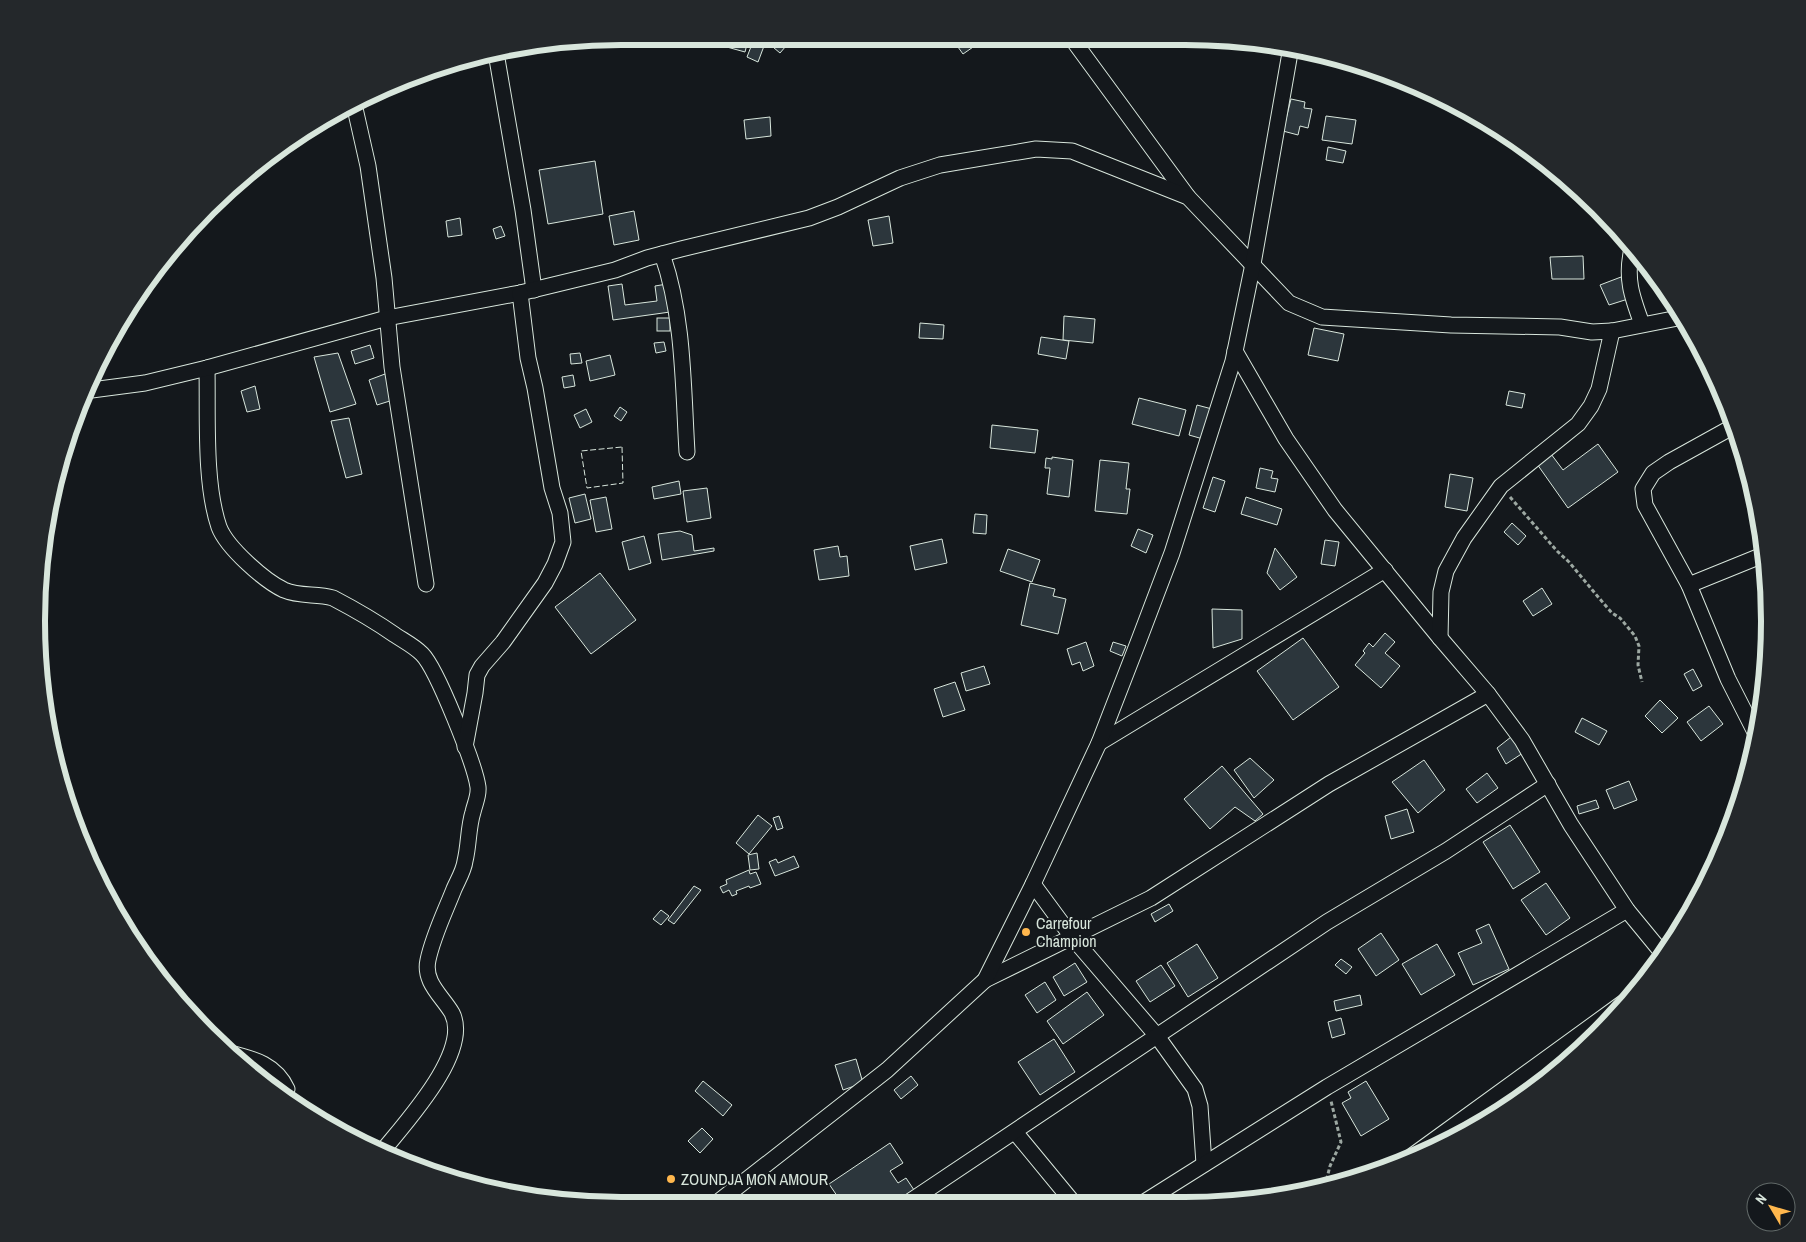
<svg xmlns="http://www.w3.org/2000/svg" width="1806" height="1242" font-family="'Archivo Narrow',sans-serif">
<rect width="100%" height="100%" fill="#14181c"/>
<g fill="#2c363c" stroke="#d8e6dc">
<polygon points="718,36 749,36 745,52 716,44"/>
<polygon points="772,36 774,36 786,46 780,53 767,42"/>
<polygon points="950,36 989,36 963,54"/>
<polygon points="752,44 764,46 758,62 747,57"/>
<polygon points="1291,99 1305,102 1304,108 1312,109 1308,128 1300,126 1298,135 1283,131"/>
<polygon points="1326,116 1356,120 1352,144 1322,140"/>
<polygon points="770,117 771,136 746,139 744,120"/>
<polygon points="1328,147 1346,151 1343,163 1326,160"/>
<polygon points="595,161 603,214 548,224 539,170"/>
<polygon points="634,211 639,240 614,245 609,216"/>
<polygon points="889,216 893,243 873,246 868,220"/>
<polygon points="460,218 462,235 448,237 446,221"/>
<polygon points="501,226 505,236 496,239 493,229"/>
<polygon points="1583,256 1584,279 1552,279 1550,257"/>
<polygon points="1621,277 1628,299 1609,305 1600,285"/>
<polygon points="622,284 625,305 657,301 655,286 667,284 670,312 613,320 608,286"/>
<polygon points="1064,316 1095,319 1093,343 1063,340"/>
<rect x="657" y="318" width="13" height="13"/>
<polygon points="920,323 944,325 943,339 919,338"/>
<polygon points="1314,328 1344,334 1338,361 1308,355"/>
<polygon points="1041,337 1069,341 1066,359 1038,354"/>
<polygon points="664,342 666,351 656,353 654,343"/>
<polygon points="370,345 374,358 355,364 351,351"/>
<polygon points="338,353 356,404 330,412 314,357"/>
<polygon points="580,353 582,363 571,364 570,354"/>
<polygon points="610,355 615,375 590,381 586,361"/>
<polygon points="385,374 393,400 377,405 369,380"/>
<polygon points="573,375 575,386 564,388 562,377"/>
<polygon points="255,386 260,409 247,412 241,391"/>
<polygon points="1509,391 1525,394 1522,408 1506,405"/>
<polygon points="1139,398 1186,410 1179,436 1132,424"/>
<polygon points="1197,405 1212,409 1203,439 1189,435"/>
<polygon points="620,407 627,412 621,421 614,416"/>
<polygon points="586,409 592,422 580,428 574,415"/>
<polygon points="349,418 362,474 346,478 331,421"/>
<polygon points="992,425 1038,430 1035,453 990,448"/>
<polygon points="1598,444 1618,472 1568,508 1537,464 1551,454 1563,470"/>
<polygon points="1052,457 1073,460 1069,497 1047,494 1050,468 1045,468 1046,458 1052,459"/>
<polygon points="1100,460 1129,463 1126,489 1130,489 1127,514 1095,511"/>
<polygon points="1260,468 1273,471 1271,478 1278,479 1275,492 1256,488"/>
<polygon points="1450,474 1473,478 1467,511 1445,507"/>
<polygon points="1213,477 1225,481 1215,512 1203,508"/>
<polygon points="679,481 681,494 654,499 652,487"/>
<polygon points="707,488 711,518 687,522 683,491"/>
<polygon points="585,494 591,519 575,523 569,498"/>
<polygon points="606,497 612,529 596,532 590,500"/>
<polygon points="1246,497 1282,509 1277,525 1241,514"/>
<polygon points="975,514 987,515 986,534 973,533"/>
<polygon points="1512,523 1526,536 1518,545 1504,532"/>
<polygon points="1138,529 1153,535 1146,553 1131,546"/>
<polygon points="680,531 692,535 694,551 714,548 714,551 662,560 658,534"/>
<polygon points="644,536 651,563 629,570 622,542"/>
<polygon points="942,539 947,563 915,570 910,546"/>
<polygon points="1325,540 1339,542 1335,566 1321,564"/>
<polygon points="838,546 840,557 847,556 849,576 819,580 814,550"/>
<polygon points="1275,548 1297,577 1280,590 1267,573"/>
<polygon points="1008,549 1040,560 1032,582 1000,571"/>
<polygon points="600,573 636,620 591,654 555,607"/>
<polygon points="1030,583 1055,589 1053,596 1066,599 1058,634 1021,625"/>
<polygon points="1542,588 1552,604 1533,616 1523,601"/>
<polygon points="1212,609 1242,610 1242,639 1213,648"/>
<polygon points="1385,633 1395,642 1385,653 1400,666 1381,688 1355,665 1365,653 1363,651 1369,643 1373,647"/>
<polygon points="1303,638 1339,687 1293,720 1257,671"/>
<polygon points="1086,642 1094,666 1083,671 1080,662 1072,665 1067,649"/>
<polygon points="1113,642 1126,646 1122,656 1110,651"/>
<polygon points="984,666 990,684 966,691 961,673"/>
<polygon points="1693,669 1702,686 1693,691 1684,674"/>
<polygon points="955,682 965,710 943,717 934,689"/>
<polygon points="1660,700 1678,718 1662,733 1645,716"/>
<polygon points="1709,706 1723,724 1701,741 1687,722"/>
<polygon points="1582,718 1607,731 1599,745 1575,732"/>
<polygon points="1511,737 1523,753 1506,764 1497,748"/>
<polygon points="1250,758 1274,780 1254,798 1234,770"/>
<polygon points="1424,760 1445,790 1418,813 1392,782"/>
<polygon points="1222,766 1263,814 1255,821 1235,807 1210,829 1184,799"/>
<polygon points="1487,773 1498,788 1477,803 1466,789"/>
<polygon points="1629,781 1637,800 1614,809 1606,790"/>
<polygon points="1596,800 1599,808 1579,814 1577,806"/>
<polygon points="1407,809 1414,832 1391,839 1385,816"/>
<polygon points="758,815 772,826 749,854 736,843"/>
<polygon points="779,816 783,828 777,830 773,818"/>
<polygon points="1510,825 1540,872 1513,889 1483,842"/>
<polygon points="757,853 759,869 750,870 748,855"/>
<polygon points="794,856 799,867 775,876 769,862 776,859 778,863"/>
<polygon points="749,870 750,874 756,872 761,884 750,888 749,886 736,891 737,894 732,896 729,890 723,893 720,887 727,884 726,880"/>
<polygon points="1546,883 1570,918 1546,935 1521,900"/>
<polygon points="694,886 701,890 674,924 668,920"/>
<polygon points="1169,904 1173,911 1155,922 1151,914"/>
<polygon points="661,910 669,916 661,925 653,919"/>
<polygon points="1489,924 1509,969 1473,985 1458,953 1482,943 1476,930"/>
<polygon points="1381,933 1399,960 1376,976 1358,949"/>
<polygon points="1197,944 1218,978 1188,997 1167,963"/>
<polygon points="1437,944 1455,975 1421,995 1402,964"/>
<polygon points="1341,959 1352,967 1346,974 1335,965"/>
<polygon points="1075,963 1087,982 1064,996 1053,977"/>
<polygon points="1161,965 1175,986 1150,1002 1136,981"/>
<polygon points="1045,982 1056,1000 1037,1013 1025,995"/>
<polygon points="1087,992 1104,1015 1063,1044 1047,1021"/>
<polygon points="1360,995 1362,1005 1336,1011 1334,1001"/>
<polygon points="1341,1018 1345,1034 1332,1038 1328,1022"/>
<polygon points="1054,1039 1075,1072 1040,1095 1018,1062"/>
<polygon points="856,1059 863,1083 843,1090 835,1065"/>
<polygon points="911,1076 918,1085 901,1099 894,1090"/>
<polygon points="703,1081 732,1105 723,1116 695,1091"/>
<polygon points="1366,1081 1389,1119 1361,1136 1342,1103 1351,1098 1348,1092"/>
<polygon points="702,1128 713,1139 700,1153 688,1141"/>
<polygon points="890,1143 903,1163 890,1171 898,1183 906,1178 914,1190 891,1206 844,1206 829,1184"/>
<polygon points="1304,1189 1305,1192 1285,1196 1284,1192"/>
</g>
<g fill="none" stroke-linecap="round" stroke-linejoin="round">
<defs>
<g id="minor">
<polyline points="1070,36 1188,197"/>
<polyline points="496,53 523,210 534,290"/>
<polyline points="354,104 368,166 384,278 392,367 426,584"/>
<path d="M 1632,249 C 1625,278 1632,297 1642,324"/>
<path d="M 662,254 C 684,316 683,387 687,452"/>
<polyline points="1235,351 1286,439 1335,510 1440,638 1488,694 1522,740 1571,825 1627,910 1664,955"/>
<path d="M 207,368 C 208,416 204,483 219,527 C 227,548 265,581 284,590 C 300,597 317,593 333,598 C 354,609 375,621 395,635 C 404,641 414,646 422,654 C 437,669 475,765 478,787 C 479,796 475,803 473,812 C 468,828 469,845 465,861 C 464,870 458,880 454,889 C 445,912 433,936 428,960 C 423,982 442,996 452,1013 C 472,1052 404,1124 381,1153"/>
<polyline points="84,391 145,383 207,368 387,318 520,293 615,270 647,258 681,249 809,218 838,207 900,178 940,165 1036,149 1072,151 1188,197 1289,303 1322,317 1451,325 1560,327 1592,332 1612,331 1683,317"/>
<polyline points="1734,426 1669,462 1653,473 1643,489 1645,505 1689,585 1728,679 1758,738"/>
<polyline points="1689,585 1763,555"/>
<polyline points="1440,638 1441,592 1446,571 1464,538 1501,486 1578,424 1591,406 1599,389 1612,331"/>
<polyline points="1099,743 1385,570"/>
<polyline points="465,747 475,693 477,675 482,666 503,642 545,583 555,564 563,542 560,513 552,488 535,388 528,358 520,293"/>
<polyline points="1033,884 1072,937 1157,1036 1195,1089 1200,1106 1204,1164"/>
<polyline points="985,980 1151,898 1329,784 1488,694"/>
<path d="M 230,1053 C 255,1059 276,1065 287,1089 L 284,1097"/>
<polyline points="1015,1132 1076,1206"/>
<polyline points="1412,1156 1627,1000"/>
<polyline points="713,1206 887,1070 985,980 1033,884 1099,743 1139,640 1172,553 1233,361 1253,264 1291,47"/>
<polyline points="903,1206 1327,922 1446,851 1548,784"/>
<polyline points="1138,1206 1327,1087 1627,910"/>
</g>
</defs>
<use href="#minor" stroke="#d8e6dc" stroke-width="17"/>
<g stroke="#9da8a2" stroke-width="3" stroke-dasharray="4 2.5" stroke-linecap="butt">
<polyline points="1510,497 1557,551 1569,562 1599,598 1612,613 1620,618 1635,636 1639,646 1638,665 1642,682"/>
<polyline points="1325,1186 1330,1166 1341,1142 1331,1101"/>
</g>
<use href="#minor" stroke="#14181c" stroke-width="15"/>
<polygon stroke="#d8e6dc" stroke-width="1" stroke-dasharray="6 2.5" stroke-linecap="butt" points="622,447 623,483 587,488 581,451"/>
</g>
<g fill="#ffb74d" stroke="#14181c" stroke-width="2">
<circle cx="1026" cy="932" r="5"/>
<circle cx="671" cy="1179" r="5"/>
</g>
<g text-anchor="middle" stroke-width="4" stroke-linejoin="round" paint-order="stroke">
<g font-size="16" fill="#d8e6dc" stroke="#14181c" text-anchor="start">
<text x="1036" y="929">Carrefour<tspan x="1036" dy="18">Champion</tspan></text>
<text x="681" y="1185">ZOUNDJA MON AMOUR</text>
</g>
</g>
<path d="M0 0H1806V1242H0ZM621 45H1185A576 576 0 0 1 1761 621V621A576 576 0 0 1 1185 1197H621A576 576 0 0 1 45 621V621A576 576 0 0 1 621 45Z" fill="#24282b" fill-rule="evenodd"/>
<path fill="none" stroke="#d8e6dc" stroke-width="6" d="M621 45H1185A576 576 0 0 1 1761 621V621A576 576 0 0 1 1185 1197H621A576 576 0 0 1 45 621V621A576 576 0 0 1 621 45Z"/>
<g transform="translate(1771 1207) rotate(308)"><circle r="24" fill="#14181c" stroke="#626a69"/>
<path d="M0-4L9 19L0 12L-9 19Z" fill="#ffb74d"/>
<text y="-8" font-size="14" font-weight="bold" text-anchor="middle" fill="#d8e6dc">N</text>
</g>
</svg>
